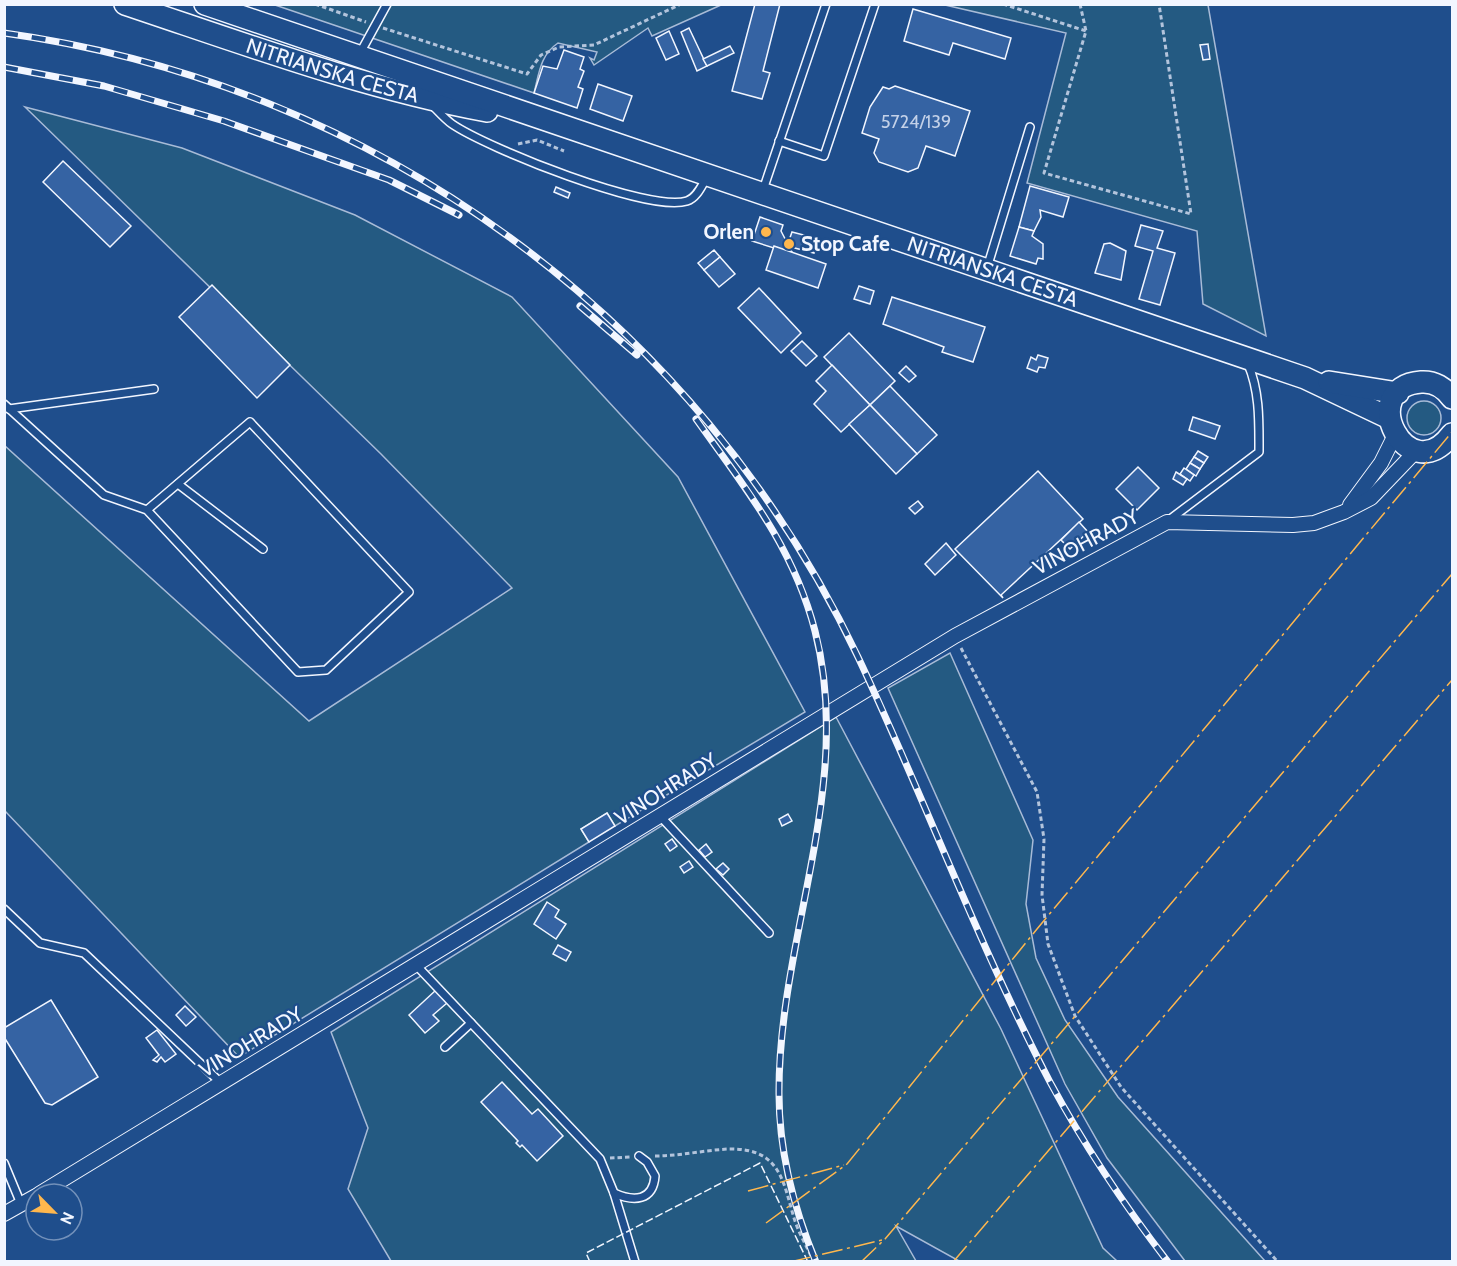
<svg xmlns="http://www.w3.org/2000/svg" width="1457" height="1266" font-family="Cabin,sans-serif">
<rect width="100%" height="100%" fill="#1f4e8c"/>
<g fill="#245a82" stroke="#a8bbd7" stroke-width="1.5">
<path d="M 275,5 L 721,5 L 652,36 L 648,28 L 594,65 L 590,58 L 594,60 L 597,52 L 558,43 C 540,55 539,74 534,93 Z"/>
<polygon points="945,5 1208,5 1266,336 1203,304 1197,231 1027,183 1066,33"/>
<polygon points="25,107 182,148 355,215 512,297 678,477 805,712 615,826 607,813 581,829 589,842 239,1057 5,811 5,446 309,721 512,588 381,454"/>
<circle cx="1424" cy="418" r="17"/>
<polygon points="950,653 1033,840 1026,904 1036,958 1065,1020 1118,1097 1265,1261 1185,1261 1107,1158 1065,1084 888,688"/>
<polygon points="836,717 1001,1029 1103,1248 1117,1261 959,1261 896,1226 916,1261 391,1261 348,1189 368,1128 331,1032"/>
</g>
<g fill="#3563a3" stroke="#f2f6ff" stroke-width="1.5">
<polygon points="755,4 780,4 763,71 770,73 762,99 732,91"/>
<polygon points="913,9 1011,38 1005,59 953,43 949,55 904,41"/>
<polygon points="689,28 707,66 697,71 681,32"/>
<polygon points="669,31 679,54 666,60 656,38"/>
<polygon points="1208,44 1210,59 1203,60 1200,45"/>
<polygon points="730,46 734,53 707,66 703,59"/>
<polygon points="564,50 584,57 580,69 584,71 578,87 583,89 577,108 534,93 543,66 557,69"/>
<polygon points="598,84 632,96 623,121 590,109"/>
<polygon points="895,86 970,111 955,156 926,146 918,168 908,172 879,162 874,153 879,139 862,133 870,107 883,87 889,89"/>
<polygon points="63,161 131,226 110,247 43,182"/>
<polygon points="1030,186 1069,197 1063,217 1040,210 1041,217 1034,231 1019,227"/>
<polygon points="556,187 570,193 568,198 554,192"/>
<polygon points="760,217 783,225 781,231 793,254 752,241"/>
<polygon points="1141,225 1163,231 1157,248 1175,253 1160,305 1139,299 1153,251 1135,246"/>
<polygon points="1019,227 1034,231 1032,236 1043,244 1043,259 1038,258 1036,264 1010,256"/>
<polygon points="792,232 819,239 814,253 787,246"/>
<polygon points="1110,243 1126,251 1121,280 1095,273 1104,244"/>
<polygon points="774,246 826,264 818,288 766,270"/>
<polygon points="714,250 720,257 704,270 698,263"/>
<polygon points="720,257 735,274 719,287 704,270"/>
<polygon points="212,285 290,365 257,398 179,317"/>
<polygon points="859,286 874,291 870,304 854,299"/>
<polygon points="759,288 801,333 781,353 738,308"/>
<polygon points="892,297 985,327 973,362 942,352 944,347 883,324"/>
<polygon points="849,333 895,381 870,405 824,357"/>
<polygon points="802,341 817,356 806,366 791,351"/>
<polygon points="1038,355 1048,358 1045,368 1039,367 1037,372 1027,368 1031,357 1036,360"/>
<polygon points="832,365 870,405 841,432 814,404 826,391 816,381"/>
<polygon points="906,366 916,376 909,382 899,373"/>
<polygon points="890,386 937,435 917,454 870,405"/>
<polygon points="870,405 917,454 896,474 849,424"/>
<polygon points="1193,417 1220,426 1215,439 1189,430"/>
<polygon points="1198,451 1208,457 1204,463 1194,457"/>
<polygon points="1194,457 1204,463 1200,469 1190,463"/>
<polygon points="1190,463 1200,469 1196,476 1186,469"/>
<polygon points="1138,467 1159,488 1137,510 1116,489"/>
<polygon points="1184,468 1194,475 1190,481 1180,474"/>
<polygon points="1038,471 1083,519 1001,595 1003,598 955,549"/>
<polygon points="1176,472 1187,479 1183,485 1173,479"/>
<polygon points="918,501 923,507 915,514 909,508"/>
<polygon points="1079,522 1088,532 1070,549 1061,540"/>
<polygon points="946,543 956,555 935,575 925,564"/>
<polygon points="607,813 615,826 589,842 581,829"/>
<polygon points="788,814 792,821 782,826 779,819"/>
<polygon points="672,839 677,846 670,851 665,844"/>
<polygon points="706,844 712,852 705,857 699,850"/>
<polygon points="689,861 693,867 684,873 680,867"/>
<polygon points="723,863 729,869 723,875 716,869"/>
<polygon points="547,902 559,910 555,917 566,924 556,939 534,924"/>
<polygon points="558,945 571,952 566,961 553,954"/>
<polygon points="436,990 447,1003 433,1015 439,1021 425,1033 409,1015"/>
<polygon points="51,1000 98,1077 52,1105 45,1103 4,1037 4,1028"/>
<polygon points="185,1006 196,1017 186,1026 176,1015"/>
<polygon points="157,1030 176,1054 165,1062 161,1057 157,1062 153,1060 159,1055 146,1038"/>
<polygon points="502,1082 532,1114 538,1109 563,1136 537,1161 522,1145 520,1147 516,1143 518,1141 481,1102"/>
</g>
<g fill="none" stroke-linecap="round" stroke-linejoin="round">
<defs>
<g id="service">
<polyline points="359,55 387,4"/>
<path d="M 432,105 C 439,112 445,119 452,124 C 487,148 649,213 687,201 C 697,198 702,185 707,177"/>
<polyline points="779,141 824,156 875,4"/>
<polyline points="763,190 826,4"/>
<polyline points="987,268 1030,127"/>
<polyline points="4,404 104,495 147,510 298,672 326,670 409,592 250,422 147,510"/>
<polyline points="9,409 154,389"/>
<polyline points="178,484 263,549"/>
<path d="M 1169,520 L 1259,452 C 1259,422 1260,392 1248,364"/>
<polyline points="661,817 769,933"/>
<polyline points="4,909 40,943 84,953 222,1084"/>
<polyline points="417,966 600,1159 614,1193 635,1262"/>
<polyline points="445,1047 471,1023"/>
<polyline points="4,1163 21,1204"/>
<path d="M 614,1193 C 634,1202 653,1201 655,1176 L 647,1162 L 639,1156"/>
</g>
<g id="minor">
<polyline points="1350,505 1381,463 1395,435"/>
<polyline points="39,1194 955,636 1167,522 1293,525 1314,523 1344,512 1371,498 1417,450"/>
<polyline points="4,1214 36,1196"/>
</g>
<g id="primary">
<path id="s1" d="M 125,4 C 245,44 363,88 487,111"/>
<path id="s2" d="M 205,4 L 1305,378 L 1389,418"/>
<polyline points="1329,382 1398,393"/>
<path d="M 1452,398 C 1445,388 1434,381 1421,382 C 1354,387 1408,493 1452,434"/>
</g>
</defs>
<use href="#service" stroke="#f2f6ff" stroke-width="10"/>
<use href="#minor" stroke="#f2f6ff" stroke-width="16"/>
<use href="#primary" stroke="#f2f6ff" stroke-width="24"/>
<g stroke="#b3c4dc" stroke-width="3" stroke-dasharray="4.5 3" stroke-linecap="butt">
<polyline points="315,4 366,22"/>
<polyline points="1003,4 1086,31"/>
<polyline points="1080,4 1086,31 1044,173 1191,214 1159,4"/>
<polyline points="383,28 527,74 541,55 559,47 594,45 681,4"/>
<polyline points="518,144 537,140 564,151"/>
<polyline points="961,648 1037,792 1044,839 1042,895 1048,944 1075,1016 1121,1087 1278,1262"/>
<path d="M 655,1156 C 680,1156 705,1150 729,1149 C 784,1148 783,1186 796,1224 C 801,1237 808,1249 814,1262"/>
<polyline points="610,1158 631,1157"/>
</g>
<use href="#service" stroke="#1f4e8c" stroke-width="7"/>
<use href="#minor" stroke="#1f4e8c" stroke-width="14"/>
<use href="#primary" stroke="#1f4e8c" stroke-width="21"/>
<defs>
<g id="rail">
<path d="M 4,33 C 374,84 698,319 858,657 C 924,797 978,944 1050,1082 C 1084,1145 1124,1205 1168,1262"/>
<polyline points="4,67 104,86 224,121 389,180 459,215"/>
<polyline points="580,306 637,355"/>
<path d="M 696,419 C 746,489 793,546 815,631 C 855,786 778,938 779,1094 C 779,1151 794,1209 816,1262"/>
</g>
</defs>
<use href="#rail" stroke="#f2f6ff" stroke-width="7"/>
<use href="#rail" stroke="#1f4e8c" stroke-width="4.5" stroke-dasharray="14" stroke-linecap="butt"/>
<polyline stroke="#f2f6ff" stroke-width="1.5" stroke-dasharray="8 3" stroke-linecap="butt" points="590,1262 586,1253 760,1163 808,1262"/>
<g stroke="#ffb74d" stroke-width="1.5" stroke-dasharray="21 4.5 3 4.5" stroke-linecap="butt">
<polyline points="748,1191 844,1165"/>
<polyline points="766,1223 847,1164 1037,929 1452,432"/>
<polyline points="790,1262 882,1240"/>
<polyline points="861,1262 885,1239 1452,574"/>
<polyline points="953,1262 1452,680"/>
</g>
</g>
<g fill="#ffb74d" stroke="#1f4e8c" stroke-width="2">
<circle cx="766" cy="232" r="6"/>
<circle cx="789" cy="244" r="6"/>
</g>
<g text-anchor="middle" stroke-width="4.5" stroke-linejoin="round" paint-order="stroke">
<g font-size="18" fill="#c3d1e8">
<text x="916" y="128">5724/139</text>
</g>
<g font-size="21" fill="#f2f6ff" stroke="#1f4e8c">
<text dy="7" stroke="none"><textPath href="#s1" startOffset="218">NITRIANSKA CESTA</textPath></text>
<text dy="7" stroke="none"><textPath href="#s2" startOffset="832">NITRIANSKA CESTA</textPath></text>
<text transform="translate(1086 542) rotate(-28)" y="7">VINOHRADY</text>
<text transform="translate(666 789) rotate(-32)" y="7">VINOHRADY</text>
<text transform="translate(251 1042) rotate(-31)" y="7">VINOHRADY</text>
</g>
<g font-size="21" font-weight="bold" fill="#f2f6ff" stroke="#1f4e8c" text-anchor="end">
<text x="754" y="239">Orlen</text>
<text x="801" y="251" text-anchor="start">Stop Cafe</text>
</g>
</g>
<rect width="1457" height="1266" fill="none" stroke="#f2f6ff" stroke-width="12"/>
<g transform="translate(54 1212) rotate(115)"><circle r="28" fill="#1f4e8c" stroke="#7391ba" stroke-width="1.5"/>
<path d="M0-4.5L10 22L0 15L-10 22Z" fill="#ffb74d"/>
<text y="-9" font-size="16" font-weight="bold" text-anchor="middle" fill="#f2f6ff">N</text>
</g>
</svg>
